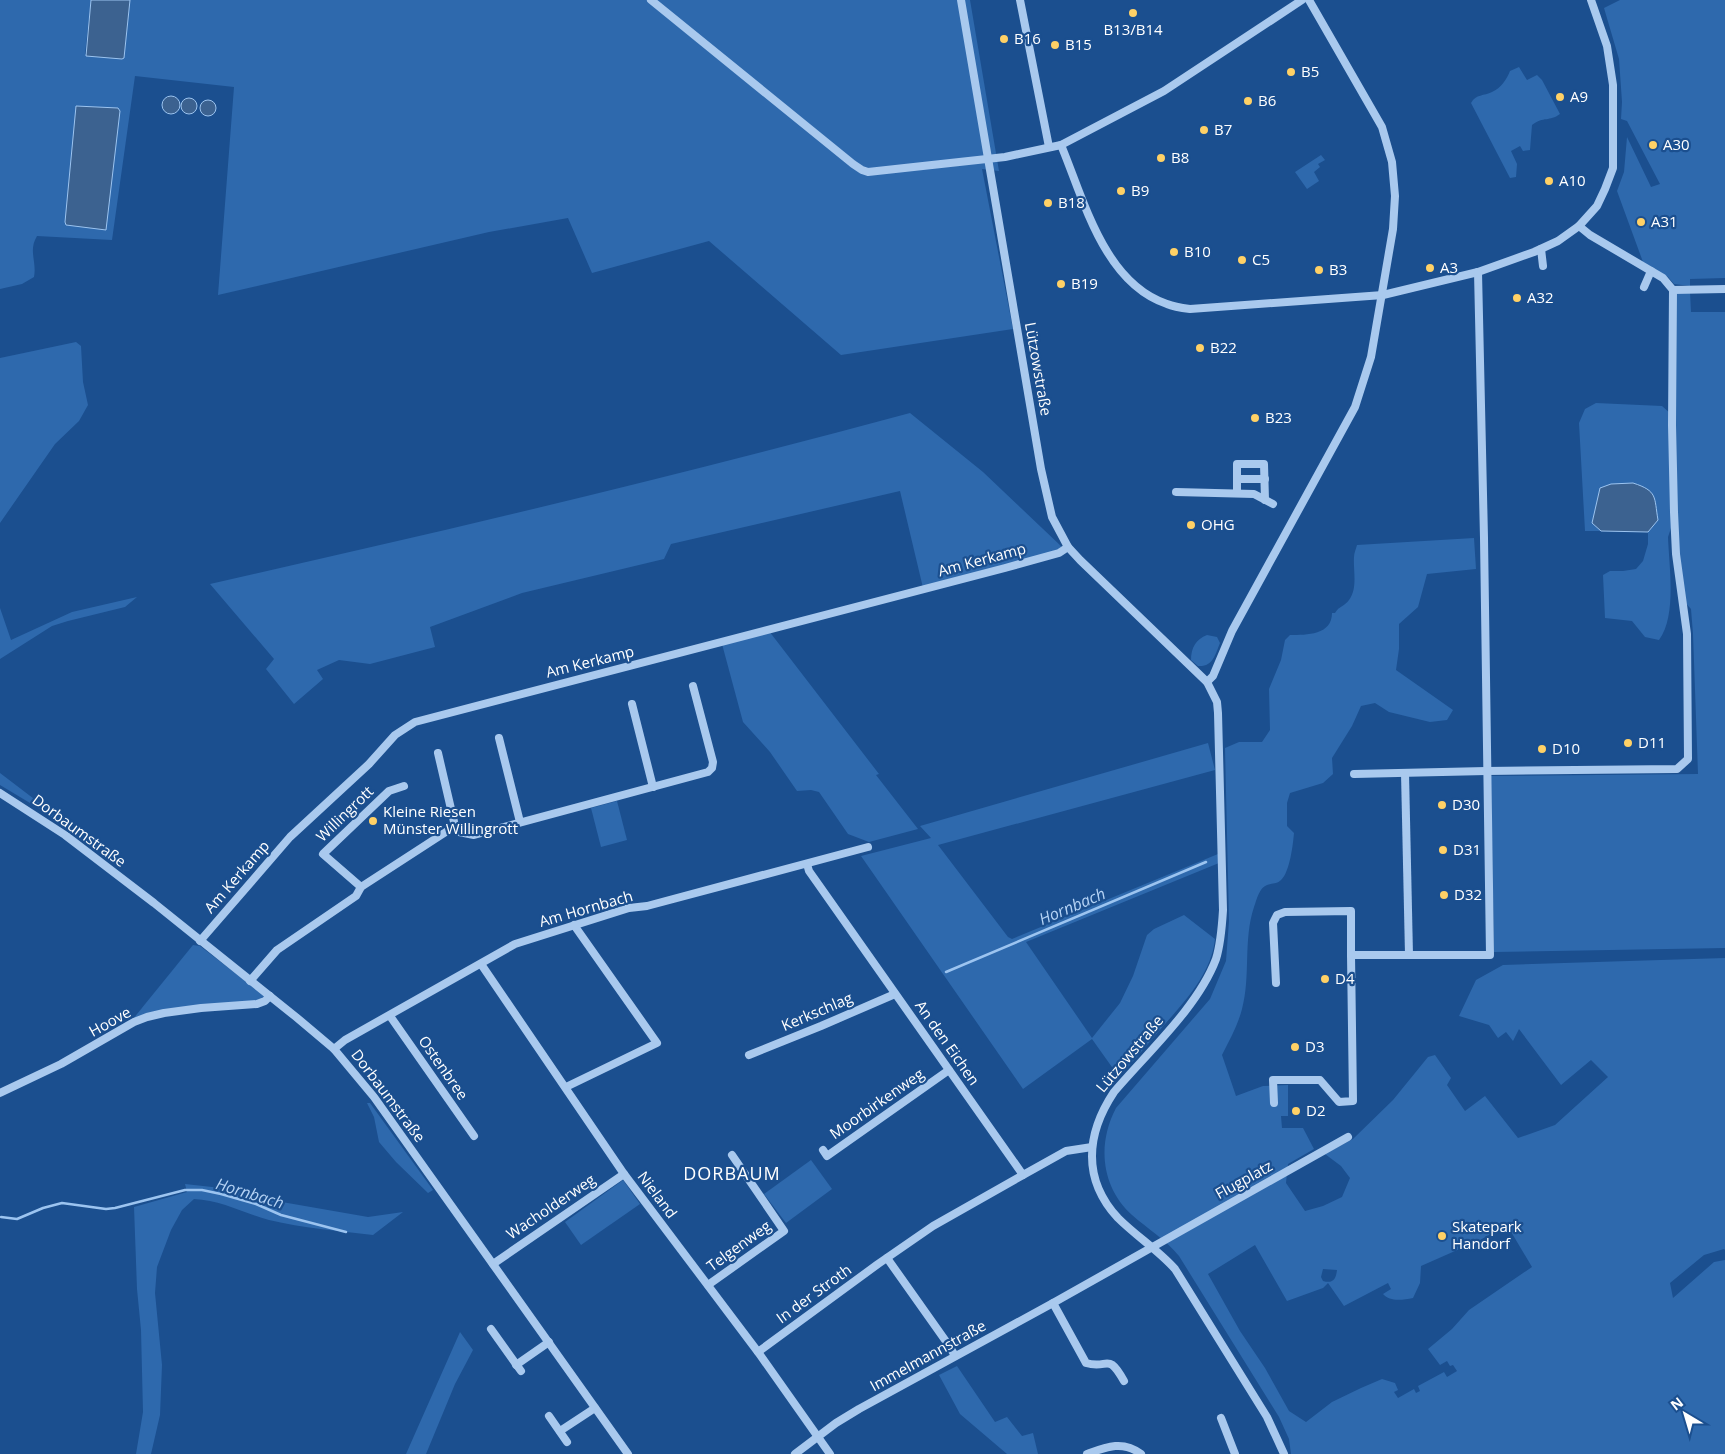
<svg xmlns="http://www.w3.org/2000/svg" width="1725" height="1454" font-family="'Open Sans',sans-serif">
<rect width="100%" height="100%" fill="#1b4f8f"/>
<g fill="#2e69ad" fill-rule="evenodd">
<path d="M 0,0 L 91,0 L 85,54 L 122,59 L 124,57 L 130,0 L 970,0 L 999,171 L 982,169 L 1013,329 L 841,355 L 709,241 L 592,273 L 568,218 L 489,232 L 218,295 L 234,87 L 135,76 L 112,240 L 37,236 C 28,251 37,261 34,277 L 22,284 L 0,289 Z"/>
<polygon points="1620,0 1725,0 1725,278 1690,279 1690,286 1674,284 1668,277 1643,262 1617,191 1624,172 1627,137 1651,187 1660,184 1627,121 1621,119 1622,102 1619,59 1604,8"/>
<path d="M 1519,67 L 1527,80 L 1537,75 L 1542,80 L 1560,114 C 1549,122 1544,116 1532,125 L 1530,150 L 1523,151 L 1520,146 L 1511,151 L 1517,164 L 1516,177 L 1510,178 L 1471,103 C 1476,94 1484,96 1492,92 C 1501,88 1507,79 1510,71 Z"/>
<polygon points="1321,155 1325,160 1318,164 1320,167 1314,172 1319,181 1307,189 1295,172"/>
<path d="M 1690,292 L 1691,312 L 1725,312 L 1725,948 L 1494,952 L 1491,776 L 1698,774 L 1693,634 L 1691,609 L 1682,599 L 1671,528 L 1668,537 C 1669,566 1677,616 1659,640 L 1645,637 L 1632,621 L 1605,618 L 1603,575 L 1610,571 L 1623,571 L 1636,569 L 1643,561 L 1648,544 L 1648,532 L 1658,520 L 1592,523 L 1601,531 L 1585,531 L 1579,423 L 1585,409 L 1596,403 L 1662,406 L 1672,415 L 1673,293 Z"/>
<polygon points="76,342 81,346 83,382 88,405 79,421 55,444 0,523 0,358"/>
<path d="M 910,413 L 983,472 L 1062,547 L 1053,553 L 924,592 L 900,491 L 671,544 L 664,559 L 522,593 L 430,627 L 435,647 L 370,664 L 339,660 L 317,670 L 323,679 L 294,704 L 266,669 L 274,659 L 210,584 C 445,531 678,476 910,413 Z"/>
<path d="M 1474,538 L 1476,569 L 1427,574 L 1418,607 L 1399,624 L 1399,649 L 1396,670 L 1453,710 L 1447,720 L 1430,722 L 1389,712 L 1375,703 L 1361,706 L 1352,726 L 1332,758 L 1333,774 L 1323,783 L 1290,793 L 1287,803 L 1287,826 L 1294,833 C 1293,844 1290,872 1281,880 C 1277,884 1273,883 1267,885 C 1259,888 1257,899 1254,907 C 1243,940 1251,976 1242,1009 C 1238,1025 1229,1041 1222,1055 L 1236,1096 L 1263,1086 L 1288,1085 L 1288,1116 L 1281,1116 L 1282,1128 L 1303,1128 L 1314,1149 L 1288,1164 L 1286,1183 L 1305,1211 L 1323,1206 L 1342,1197 L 1350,1178 L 1341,1166 L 1325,1154 L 1353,1139 L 1393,1100 L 1428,1057 L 1435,1055 L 1451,1078 L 1447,1085 L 1465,1111 L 1485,1096 L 1518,1138 L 1555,1125 L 1608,1077 L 1591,1060 L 1561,1085 L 1519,1029 L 1513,1041 L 1506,1032 L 1498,1038 L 1489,1025 L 1459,1016 L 1476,980 L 1503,965 L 1725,958 L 1725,1250 L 1724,1249 L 1704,1255 L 1670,1283 L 1673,1298 L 1714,1262 L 1725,1260 L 1725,1454 L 1291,1454 L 1289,1439 L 1279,1417 L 1179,1256 C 1166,1240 1148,1229 1132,1215 C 1101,1187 1097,1144 1116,1108 L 1210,999 L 1226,961 L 1229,921 L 1225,748 L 1239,742 L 1262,742 L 1270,730 L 1269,689 L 1281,660 L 1285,640 L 1290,635 C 1307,635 1332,635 1332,613 L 1335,613 C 1339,606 1345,606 1349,600 C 1358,588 1353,570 1354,557 C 1354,553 1356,549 1357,545 ZM 1507,1225 L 1532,1267 L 1469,1310 L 1452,1329 L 1428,1349 L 1440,1365 L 1447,1361 L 1450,1366 L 1453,1365 L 1457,1371 L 1447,1377 L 1444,1372 L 1418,1386 L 1420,1391 L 1416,1393 L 1414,1389 L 1398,1398 L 1394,1392 L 1398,1390 L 1395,1383 L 1382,1379 L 1361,1388 L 1332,1402 L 1306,1422 L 1289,1411 L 1265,1368 L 1240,1331 L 1208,1274 L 1255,1245 L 1287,1301 L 1323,1288 L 1328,1283 L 1344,1306 L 1388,1283 L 1391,1289 L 1383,1294 C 1390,1302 1402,1300 1413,1298 L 1420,1283 L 1421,1266 L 1480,1240 ZM 1323,1269 L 1337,1270 C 1336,1279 1333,1284 1323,1281 L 1321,1277 Z"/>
<polygon points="137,597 125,607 68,621 52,626 0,659 0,608 11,640 72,612"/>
<polygon points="769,631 879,774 876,775 918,829 869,842 848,834 819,792 811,790 797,791 770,752 743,722 722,644"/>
<path d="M 1207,635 L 1217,637 L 1220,643 C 1215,655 1213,667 1198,666 L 1191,660 C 1191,648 1196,639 1207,635 Z"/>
<path d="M 1208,743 L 1215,770 L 938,845 L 1008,937 L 1012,939 L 1218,854 L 1219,863 L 1026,942 L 1092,1038 L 1120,1003 L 1133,976 L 1147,935 L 1154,929 L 1184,915 L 1215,939 C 1211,976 1182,1004 1159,1031 C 1146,1046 1133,1062 1119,1077 L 1092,1039 L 1023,1089 L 861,856 L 931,838 L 920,826 Z"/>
<polygon points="0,773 88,840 86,841 35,806 0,785"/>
<polygon points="617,801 627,840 601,847 591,808"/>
<polygon points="193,945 200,946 265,996 258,1005 133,1019"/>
<polygon points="367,1103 370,1103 433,1190 428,1193 396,1162 379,1142 374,1117"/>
<polygon points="811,1160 832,1189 786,1223 764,1194"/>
<polygon points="623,1180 640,1204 581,1245 565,1222"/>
<path d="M 185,1184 L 230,1189 L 259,1198 L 368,1217 L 403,1212 L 373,1235 C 338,1231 303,1228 269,1220 C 244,1213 220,1200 194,1199 L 182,1210 L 171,1230 L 157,1267 L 155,1293 L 162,1365 L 160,1415 L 151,1454 L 136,1454 L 143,1412 L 141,1330 L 137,1289 L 134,1207 L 187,1192 Z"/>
<polygon points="460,1332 473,1350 455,1384 426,1454 406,1454"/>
<polygon points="957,1366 995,1422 1007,1417 1022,1436 1033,1433 1038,1454 1007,1454 960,1414 939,1375"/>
</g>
<g fill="#3c6290" stroke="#9cc4f0">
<polygon points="91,0 130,0 124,58 122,59 86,56"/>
<circle cx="171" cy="105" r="9"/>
<circle cx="189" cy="106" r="8"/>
<circle cx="208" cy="108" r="8"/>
<polygon points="76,106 118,108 120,111 106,230 66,225 65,222"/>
<path d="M 1633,483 C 1658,491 1654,497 1658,520 L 1648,532 L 1601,531 L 1592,523 L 1600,488 L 1611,484 Z"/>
</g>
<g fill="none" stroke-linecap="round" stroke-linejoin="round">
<g stroke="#9cc4f0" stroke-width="2.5">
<polyline points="946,972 1206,862"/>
<polyline points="1,1217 17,1219 43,1208 62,1203 106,1209 115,1208 185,1190 202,1190 221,1194 256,1204 281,1215 346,1232"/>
</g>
<g stroke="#a9c9ee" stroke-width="8">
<polyline points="651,0 853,164 862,170 868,172 1005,157 1061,145 1164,91 1302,0"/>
<path d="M 961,0 L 1041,469 L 1052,517 L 1068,547 L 1080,560 L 1207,682 L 1217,702 L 1218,713 L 1223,910 C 1222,926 1221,943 1216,959 C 1198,1007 1147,1053 1114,1092 C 1086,1134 1082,1179 1118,1218 C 1136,1236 1158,1250 1175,1269 L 1267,1417 L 1284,1454"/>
<polyline points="1020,0 1049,147"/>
<path d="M 1061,145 C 1084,200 1104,283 1167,304 C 1174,307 1182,308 1190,309 L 1383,295 L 1478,272 L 1534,252 L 1558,241 L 1579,226 L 1597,206 L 1605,189 L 1613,168 L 1613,85 L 1607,46 L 1591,0"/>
<polyline points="1541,249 1543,266"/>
<polyline points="1644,287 1651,271"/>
<polyline points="1673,290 1725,289"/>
<polyline points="1237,479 1265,479"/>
<polyline points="1176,492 1254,494 1273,504"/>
<polyline points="1237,493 1237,464 1264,464 1265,500"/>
<polyline points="1207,682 1213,676 1232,631 1355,407 1371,357 1393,229 1395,196 1392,162 1382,127 1309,0"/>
<polyline points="632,704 653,787"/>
<polyline points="499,738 520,822"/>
<polyline points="438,753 455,826"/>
<polyline points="1405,773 1409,955"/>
<polyline points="1354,774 1486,771 1677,769 1688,759 1687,634 1676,554 1674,512 1672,425 1673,290 1663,278 1590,235 1579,226"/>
<polyline points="0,793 65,835 154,903 296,1017 334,1049 374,1097 628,1454"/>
<polyline points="807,864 809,871 821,888 1023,1175 1066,1151 1092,1147"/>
<polyline points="361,887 323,854 389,791 404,786"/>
<polyline points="200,941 290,837 369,764 395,735 415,722 1005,568 1059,553 1068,547"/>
<polyline points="481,964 624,1174 758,1352 830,1454"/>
<polyline points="250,981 277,950 356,896 361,887 455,826 459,832 474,835 708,772 712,768 713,762 693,686"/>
<polyline points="1276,983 1273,923 1277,915 1285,912 1351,911 1351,955 1490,955 1484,538 1478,272"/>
<polyline points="390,1016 474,1136"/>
<polyline points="334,1049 345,1040 515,944 629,908 647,906 868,847"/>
<polyline points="749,1055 821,1026 895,994"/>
<polyline points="566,1087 657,1043 574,925"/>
<polyline points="0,1093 61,1064 134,1022 147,1017 164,1013 201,1008 257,1004 265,1001 270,996"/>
<polyline points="1274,1103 1273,1080 1320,1080 1339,1102 1353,1101 1351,955"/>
<polyline points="823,1150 827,1156 949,1070"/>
<polyline points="887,1258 950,1347 955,1356"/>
<polyline points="493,1264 624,1174"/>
<polyline points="708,1285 784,1231 732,1155"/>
<path d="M 1053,1303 L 1086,1363 C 1109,1370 1107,1351 1124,1381"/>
<polyline points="491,1329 521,1371"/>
<polyline points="758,1352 878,1264 933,1226 1023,1175"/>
<polyline points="516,1365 549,1342"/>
<polyline points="549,1416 567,1442"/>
<polyline points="1221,1418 1235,1454"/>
<polyline points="560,1431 595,1408"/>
<polyline points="795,1454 836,1423 859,1409 1053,1303 1348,1137"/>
<path d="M 1087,1454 C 1106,1447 1123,1440 1141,1454"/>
</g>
</g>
<g fill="#ffd166" stroke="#1b4f8f" stroke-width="2">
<circle cx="1133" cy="13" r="5"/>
<circle cx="1004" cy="39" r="5"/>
<circle cx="1055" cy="45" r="5"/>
<circle cx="1291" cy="72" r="5"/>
<circle cx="1560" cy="97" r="5"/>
<circle cx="1248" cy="101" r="5"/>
<circle cx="1204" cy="130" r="5"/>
<circle cx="1653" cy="145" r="5"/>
<circle cx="1161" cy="158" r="5"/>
<circle cx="1549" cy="181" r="5"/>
<circle cx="1121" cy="191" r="5"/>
<circle cx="1048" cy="203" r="5"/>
<circle cx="1641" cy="222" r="5"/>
<circle cx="1174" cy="252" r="5"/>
<circle cx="1242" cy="260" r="5"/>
<circle cx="1430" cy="268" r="5"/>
<circle cx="1319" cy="270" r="5"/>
<circle cx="1061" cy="284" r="5"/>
<circle cx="1517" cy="298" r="5"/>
<circle cx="1200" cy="348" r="5"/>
<circle cx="1255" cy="418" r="5"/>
<circle cx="1191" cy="525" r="5"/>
<circle cx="1628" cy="743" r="5"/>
<circle cx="1542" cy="749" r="5"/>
<circle cx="1442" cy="805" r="5"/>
<circle cx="373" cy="821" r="5"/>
<circle cx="1443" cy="850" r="5"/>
<circle cx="1444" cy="895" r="5"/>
<circle cx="1325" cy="979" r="5"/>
<circle cx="1295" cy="1047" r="5"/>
<circle cx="1296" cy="1111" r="5"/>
<circle cx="1442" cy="1236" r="5"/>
</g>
<g text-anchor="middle" stroke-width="4.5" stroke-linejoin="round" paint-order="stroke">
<g font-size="15" fill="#fff" stroke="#1b4f8f" text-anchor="start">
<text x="1133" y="35" text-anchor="middle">B13/B14</text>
<text x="1014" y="44">B16</text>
<text x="1065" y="50">B15</text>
<text x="1301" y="77">B5</text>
<text x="1570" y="102">A9</text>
<text x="1258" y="106">B6</text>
<text x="1214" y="135">B7</text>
<text x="1663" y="150">A30</text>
<text x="1171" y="163">B8</text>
<text x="1559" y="186">A10</text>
<text x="1131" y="196">B9</text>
<text x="1058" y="208">B18</text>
<text x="1651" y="227">A31</text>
<text x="1184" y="257">B10</text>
<text x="1252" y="265">C5</text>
<text x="1440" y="273">A3</text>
<text x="1329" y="275">B3</text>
<text x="1071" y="289">B19</text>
<text x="1527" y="303">A32</text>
<text x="1210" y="353">B22</text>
<text x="1265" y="423">B23</text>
<text x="1201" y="530">OHG</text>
<text x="1638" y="748">D11</text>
<text x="1552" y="754">D10</text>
<text x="1452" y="810">D30</text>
<text x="383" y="817">Kleine Riesen<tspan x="383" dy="17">Münster Willingrott</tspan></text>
<text x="1453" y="855">D31</text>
<text x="1454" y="900">D32</text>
<text x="1335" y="984">D4</text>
<text x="1305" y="1052">D3</text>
<text x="1306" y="1116">D2</text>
<text x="1452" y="1232">Skatepark<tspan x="1452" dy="17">Handorf</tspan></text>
</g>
<g font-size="15" fill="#fff" stroke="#1b4f8f">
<text transform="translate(1038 369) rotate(80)" y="5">Lützowstraße</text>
<text transform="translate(982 560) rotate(-15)" y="5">Am Kerkamp</text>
<text transform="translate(590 662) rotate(-14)" y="5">Am Kerkamp</text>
<text transform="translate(345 814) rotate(-44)" y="5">Willingrott</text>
<text transform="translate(79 831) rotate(36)" y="5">Dorbaumstraße</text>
<text transform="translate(237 877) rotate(-49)" y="5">Am Kerkamp</text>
<text transform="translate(586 909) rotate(-16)" y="5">Am Hornbach</text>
<text transform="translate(817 1012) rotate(-23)" y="5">Kerkschlag</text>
<text transform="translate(110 1022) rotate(-29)" y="5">Hoove</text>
<text transform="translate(947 1043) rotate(55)" y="5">An den Eichen</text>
<text transform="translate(1130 1054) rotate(-50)" y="5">Lützowstraße</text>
<text transform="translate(443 1068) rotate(55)" y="5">Ostenbree</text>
<text transform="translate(388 1096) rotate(53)" y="5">Dorbaumstraße</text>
<text transform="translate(877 1104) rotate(-35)" y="5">Moorbirkenweg</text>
<text transform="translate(1244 1180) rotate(-29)" y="5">Flugplatz</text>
<text transform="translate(657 1195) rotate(53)" y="5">Nieland</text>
<text transform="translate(551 1207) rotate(-34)" y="5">Wacholderweg</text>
<text transform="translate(739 1246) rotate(-36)" y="5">Telgenweg</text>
<text transform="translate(814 1294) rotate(-36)" y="5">In der Stroth</text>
<text transform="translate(928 1356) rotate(-29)" y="5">Immelmannstraße</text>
</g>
<g font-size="16" font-style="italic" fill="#b5d3f5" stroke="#1b4f8f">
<text transform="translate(1072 906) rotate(-23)" y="6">Hornbach</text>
<text transform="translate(250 1193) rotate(17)" y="6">Hornbach</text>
</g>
<g font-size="18" letter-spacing="1" fill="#fff" stroke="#1b4f8f">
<text x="732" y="1180">DORBAUM</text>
</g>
</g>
<g transform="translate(1685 1414) rotate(322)" stroke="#1b4f8f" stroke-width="4" paint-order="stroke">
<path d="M0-4L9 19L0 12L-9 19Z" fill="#ffffff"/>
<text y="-8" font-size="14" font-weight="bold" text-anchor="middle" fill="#ffffff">N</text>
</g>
</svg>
